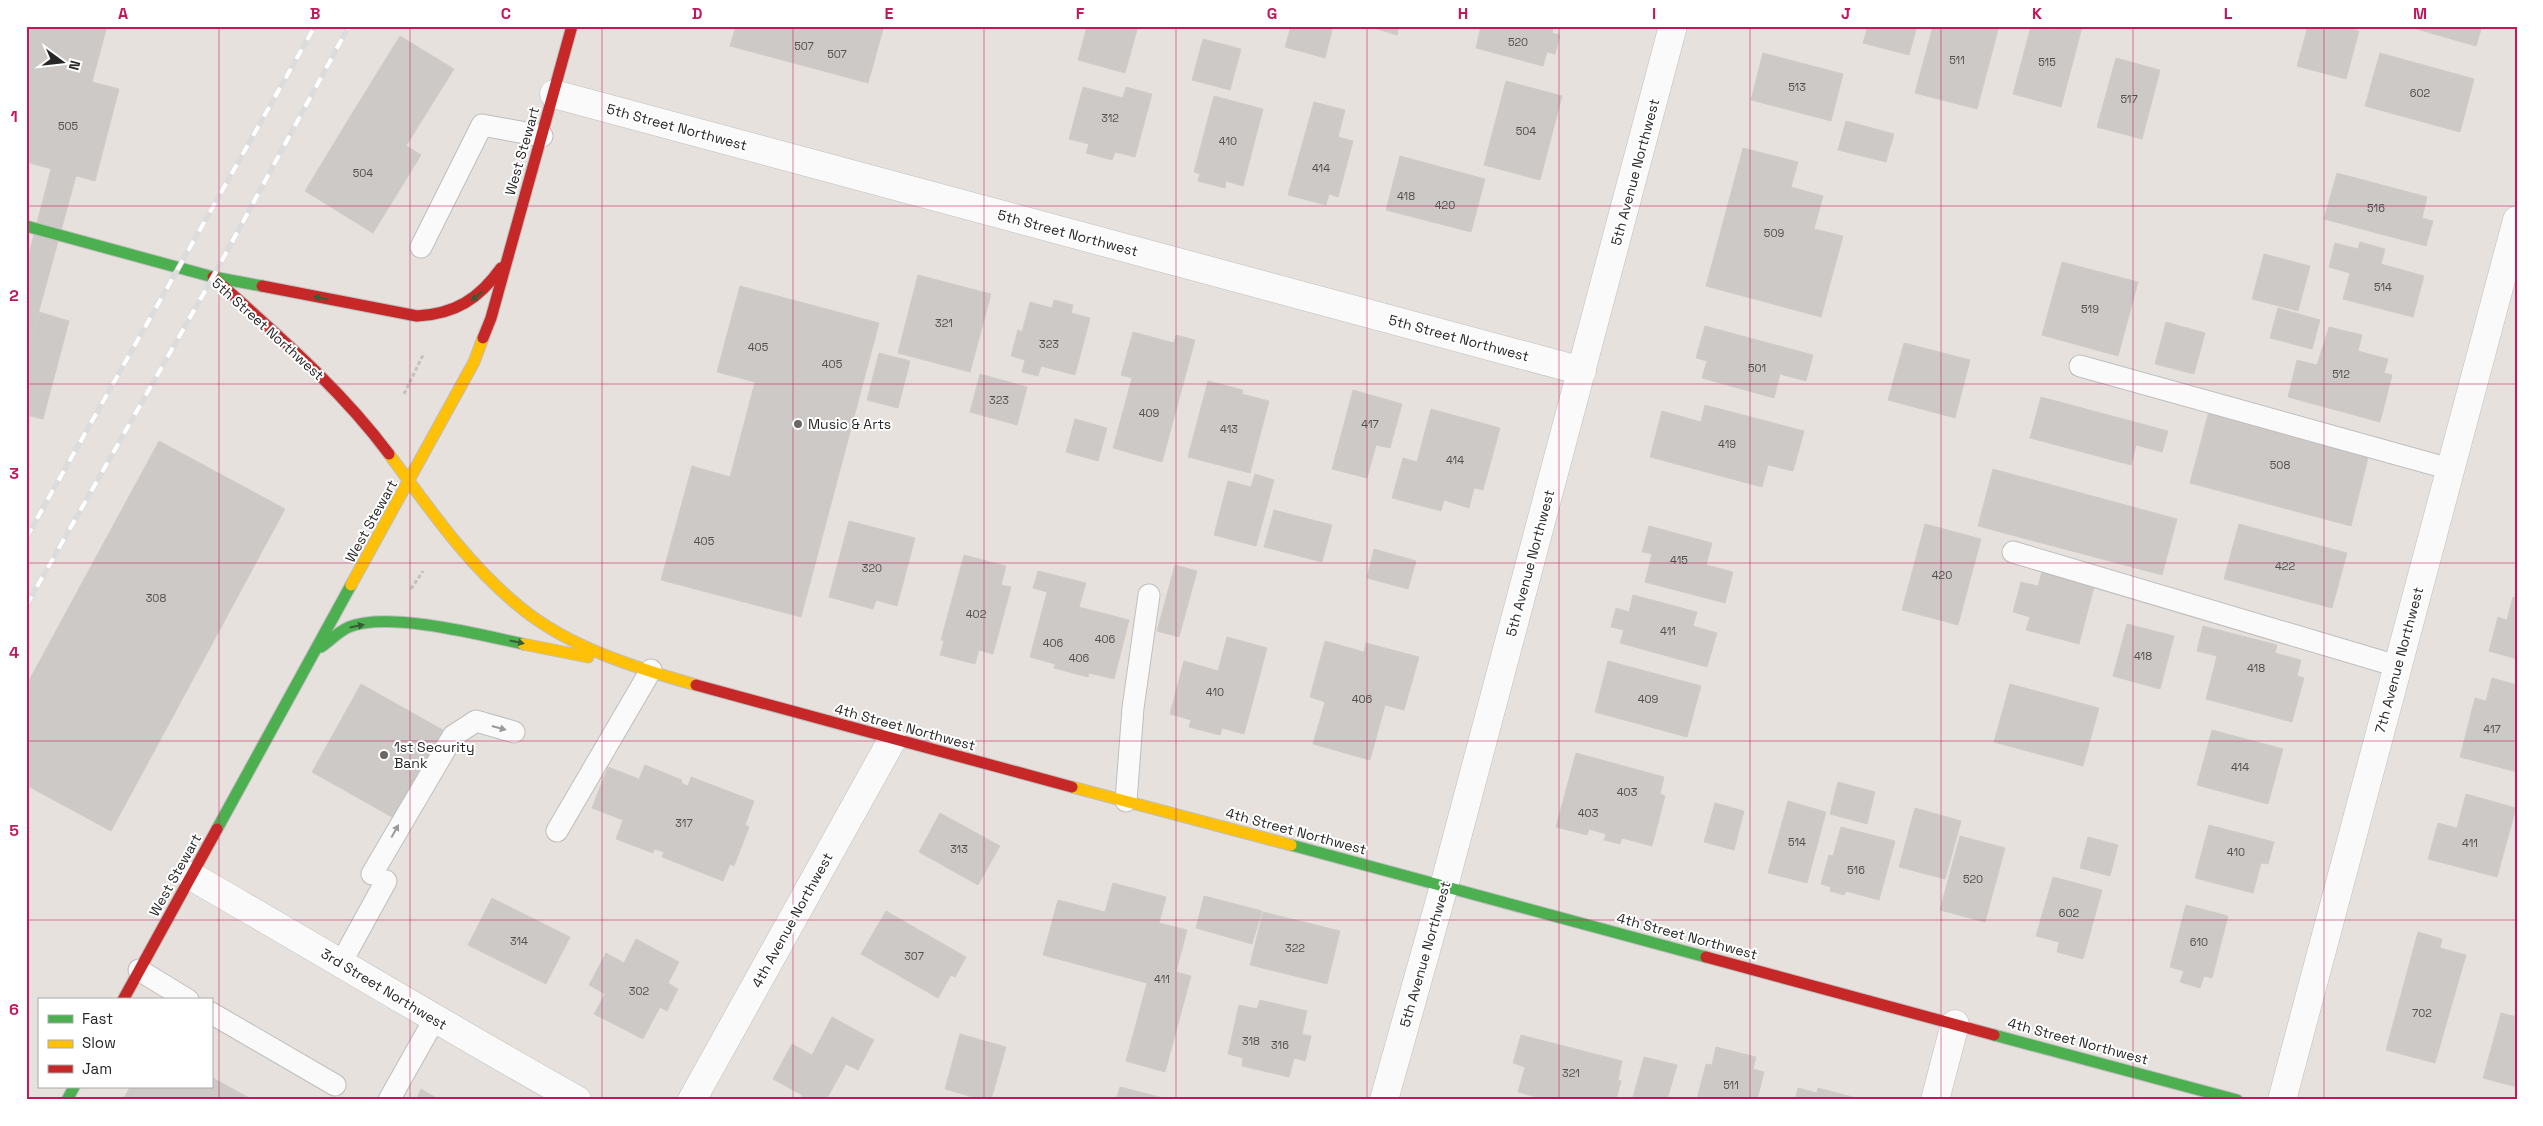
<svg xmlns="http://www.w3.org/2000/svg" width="2543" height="1126" font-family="'Space Grotesk',sans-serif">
<rect width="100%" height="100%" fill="#e6e1dc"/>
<g fill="#cdc9c6" stroke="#d1ccc8">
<polygon points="26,26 107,26 92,82 119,89 95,181 26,162"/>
<polygon points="736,26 884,26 868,83 730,46"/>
<polygon points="1087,26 1138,26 1125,73 1078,60"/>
<polygon points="1291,26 1333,26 1325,58 1285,47"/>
<polygon points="1367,26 1399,26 1397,35"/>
<polygon points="1481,26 1554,26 1552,33 1560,35 1555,54 1547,52 1543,66 1476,48"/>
<polygon points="1868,26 1917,26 1909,55 1863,43"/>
<polygon points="1933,26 1999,26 1977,109 1915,93"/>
<polygon points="2031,26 2053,30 2054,26 2082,27 2061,107 2013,94"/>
<polygon points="2308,26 2340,26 2359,31 2346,79 2297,66"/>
<polygon points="2406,26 2482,26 2476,46"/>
<polygon points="400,36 454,69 406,146 353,112"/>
<polygon points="1203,39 1241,49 1230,90 1192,80"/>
<polygon points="1763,53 1843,74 1831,121 1751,100"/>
<polygon points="2380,53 2474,79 2460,132 2365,106"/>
<polygon points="2116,58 2160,70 2142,139 2097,127"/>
<polygon points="1506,81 1562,96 1540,180 1484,165"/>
<polygon points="1083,87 1123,98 1126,87 1152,94 1135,157 1115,152 1112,160 1086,153 1089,144 1069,139"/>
<polygon points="1214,96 1263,109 1243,186 1226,181 1225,188 1198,181 1200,174 1194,172"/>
<polygon points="1314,102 1345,110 1338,137 1353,141 1338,197 1329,194 1326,205 1288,195"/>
<polygon points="353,112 421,155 373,233 305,191"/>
<polygon points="1846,121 1894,134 1886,162 1838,150"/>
<polygon points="1743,148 1798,162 1791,187 1823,196 1814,229 1843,236 1821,317 1706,286"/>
<polygon points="1400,156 1485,179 1471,232 1386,210"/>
<polygon points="51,169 76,176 26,358 26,265"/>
<polygon points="2337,173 2427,197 2422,218 2433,221 2426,246 2324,219"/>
<polygon points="2360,242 2385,249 2381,264 2424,276 2413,317 2343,299 2350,273 2329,267 2335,243 2358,249"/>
<polygon points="2264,254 2310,266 2298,311 2252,299"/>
<polygon points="2062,262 2138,282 2118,356 2042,335"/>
<polygon points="918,275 991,294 970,372 898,353"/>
<polygon points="740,286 879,323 801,617 661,580 692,466 730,477 755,382 717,372"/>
<polygon points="1054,300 1073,305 1071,313 1090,318 1075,375 1041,366 1038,376 1022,372 1025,360 1011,356 1018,330 1022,332 1030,302 1052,308"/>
<polygon points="2278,308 2320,320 2312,349 2270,338"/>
<polygon points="39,312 69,321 43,419 26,415 26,358"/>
<polygon points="2166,322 2205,333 2194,374 2155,364"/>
<polygon points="1705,326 1813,355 1806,381 1780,374 1774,398 1702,378 1707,361 1696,358"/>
<polygon points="2329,327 2362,335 2358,351 2388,359 2384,373 2392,375 2380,422 2288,397 2297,360 2317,365"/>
<polygon points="1133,332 1174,343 1176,335 1195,340 1162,462 1113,448 1132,378 1121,375"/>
<polygon points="1904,343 1970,360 1955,418 1888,400"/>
<polygon points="879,353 910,361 898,408 867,400"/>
<polygon points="980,374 1027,387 1017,425 970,412"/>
<polygon points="1208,381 1243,390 1242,394 1269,401 1250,473 1188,457"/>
<polygon points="1353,390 1402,404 1390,448 1376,445 1367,478 1332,469"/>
<polygon points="2041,397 2168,431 2162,452 2136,445 2131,465 2030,438"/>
<polygon points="1705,405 1804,431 1793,471 1768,465 1762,487 1650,457 1662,411 1701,422"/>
<polygon points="1431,409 1500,428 1483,490 1474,488 1469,508 1444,500 1441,511 1392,498 1403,458 1417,462"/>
<polygon points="2209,411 2369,454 2351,526 2190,483"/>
<polygon points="1075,419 1107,428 1098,461 1066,452"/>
<polygon points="159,441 285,509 111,831 26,785 26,686"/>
<polygon points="1993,469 2177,519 2162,575 1978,526"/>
<polygon points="1255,474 1274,480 1256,546 1214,535 1228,481 1251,487"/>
<polygon points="1274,510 1332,525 1322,562 1264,547"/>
<polygon points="849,521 915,538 897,606 876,600 873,609 829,597"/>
<polygon points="1925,524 1981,539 1958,625 1902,610"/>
<polygon points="2239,524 2347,553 2332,608 2224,579"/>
<polygon points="1649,526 1712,543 1706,565 1733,572 1725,603 1645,582 1652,554 1642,552"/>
<polygon points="1374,549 1416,561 1408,589 1367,578"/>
<polygon points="964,555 1006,566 1001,585 1011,587 993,654 979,650 975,664 940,655 944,641 941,640"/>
<polygon points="1175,565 1197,571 1179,637 1157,631"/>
<polygon points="2043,568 2095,583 2079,644 2026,630 2030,617 2013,612 2021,582 2038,586"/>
<polygon points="1038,571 1086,583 1079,607 1129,620 1114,679 1089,673 1088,677 1054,668 1055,664 1030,657 1047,592 1033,588"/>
<polygon points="1633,595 1697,612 1693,626 1717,633 1707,667 1620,643 1624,630 1611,627 1616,608 1629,612"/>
<polygon points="2513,597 2517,598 2517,659 2489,651 2498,617 2507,620"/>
<polygon points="2127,624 2174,636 2160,689 2113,676"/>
<polygon points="2203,626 2277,645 2275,653 2301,660 2297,676 2304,678 2292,722 2206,699 2217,656 2197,651"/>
<polygon points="1227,637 1267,648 1244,734 1222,728 1220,735 1189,727 1191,720 1170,714 1184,661 1218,671"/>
<polygon points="1325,641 1364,652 1366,643 1419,657 1404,710 1385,705 1370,760 1313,744 1325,702 1310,697"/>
<polygon points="1608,661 1701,686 1687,737 1595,712"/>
<polygon points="2492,678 2517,685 2517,772 2460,757 2475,698 2486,701"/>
<polygon points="361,684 457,738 408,826 312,772"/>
<polygon points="2010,684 2099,708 2083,766 1994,742"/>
<polygon points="2212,730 2283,749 2268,804 2197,785"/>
<polygon points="1576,753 1664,777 1660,794 1665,796 1652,846 1622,838 1620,844 1604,840 1606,834 1589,829 1587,835 1556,827"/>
<polygon points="645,765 682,780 681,783 688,786 691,777 754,801 745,825 749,827 734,866 730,864 723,881 662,857 664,852 654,849 653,853 616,839 623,820 592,808 608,767 639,779"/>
<polygon points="1838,782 1875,792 1867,824 1830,814"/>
<polygon points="2466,794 2516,808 2497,877 2428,859 2438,823 2457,828"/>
<polygon points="1788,801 1826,812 1807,883 1768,873"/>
<polygon points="1715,803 1744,811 1734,850 1704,842"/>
<polygon points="1915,808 1961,821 1945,879 1899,867"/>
<polygon points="940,813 1000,846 978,885 919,852"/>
<polygon points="2209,825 2274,842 2268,864 2261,863 2253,893 2195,878"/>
<polygon points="1841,827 1895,841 1879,900 1846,891 1844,895 1830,891 1831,887 1821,884 1829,855 1833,856"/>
<polygon points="1960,836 2005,848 1985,922 1940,910"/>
<polygon points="2088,837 2118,845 2110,876 2080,868"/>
<polygon points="2053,877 2102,890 2083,959 2057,952 2059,942 2036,936"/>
<polygon points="1113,883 1166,897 1159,923 1187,930 1176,972 1191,976 1165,1072 1126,1061 1147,983 1043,955 1058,900 1105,912"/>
<polygon points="1204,896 1262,911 1252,944 1196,928"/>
<polygon points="492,898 570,937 546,984 468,945"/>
<polygon points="2186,905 2228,916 2212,978 2204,976 2200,988 2180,982 2184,971 2170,967"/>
<polygon points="886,911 966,957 955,977 951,975 938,998 861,954"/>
<polygon points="1263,912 1340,931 1327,984 1250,965"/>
<polygon points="2418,932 2442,939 2440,948 2466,955 2435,1063 2386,1050"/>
<polygon points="636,939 679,962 668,983 678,989 667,1011 660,1007 643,1039 594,1014 605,994 589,985 606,953 624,963"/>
<polygon points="1260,1000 1307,1011 1302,1034 1311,1036 1305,1061 1294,1058 1289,1077 1242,1066 1243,1058 1228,1054 1239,1005 1257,1009"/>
<polygon points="2501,1013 2517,1017 2517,1087 2483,1078"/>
<polygon points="832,1017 874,1040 858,1070 846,1064 826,1100 800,1100 802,1095 773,1079 792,1044 812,1055"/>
<polygon points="960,1034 1006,1047 991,1100 983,1100 945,1089"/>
<polygon points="1521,1035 1622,1061 1618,1080 1621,1081 1616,1100 1547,1100 1518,1092 1525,1067 1513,1063"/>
<polygon points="1716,1047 1756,1057 1753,1069 1764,1072 1757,1100 1697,1099 1706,1064 1712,1065"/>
<polygon points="1644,1057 1677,1065 1667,1100 1644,1100 1633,1097"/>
<polygon points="211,1077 253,1100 123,1100 130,1087 211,1087"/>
<polygon points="1120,1087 1163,1098 1162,1100 1116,1100"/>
<polygon points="1798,1088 1817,1093 1818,1088 1864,1100 1795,1100"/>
<polygon points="421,1089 440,1100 416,1100"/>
</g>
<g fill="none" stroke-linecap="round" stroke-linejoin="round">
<defs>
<g id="lane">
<polyline points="421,247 482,125 542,136"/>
<polyline points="2080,366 2450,469"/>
<polyline points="2013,552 2397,666"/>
<polyline points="1126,801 1133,708 1149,595"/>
<polyline points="557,831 651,670"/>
<polyline points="372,874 453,736 476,721 514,732"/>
<polyline points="341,963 386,881"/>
<polyline points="139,970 188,1000"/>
<polyline points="211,1013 335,1085"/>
<polyline points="389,1100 434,1020"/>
</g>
<g id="street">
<polyline points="554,94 1582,371"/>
<path d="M 191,876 C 320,950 447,1027 577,1100"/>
<polyline points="692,1100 892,740"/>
<polyline points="1384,1100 1444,886 1673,26"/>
<polyline points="1935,1100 1955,1024"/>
<polyline points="2282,1100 2517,220"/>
</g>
<g id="fast">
<polyline points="26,226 213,277 262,286"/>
<path d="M 321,647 C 330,641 339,631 349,627 C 388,611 482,635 523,644"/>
<polyline points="217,829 351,585"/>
<polyline points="1291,845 1706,957"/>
<polyline points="1994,1035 2237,1100"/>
<polyline points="67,1100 74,1087"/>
</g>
<g id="slow">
<path d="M 389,454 C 429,508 467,564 520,607 C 568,647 636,668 696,685"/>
<polyline points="351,585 474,362 483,338"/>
<polyline points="523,644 588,657"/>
<polyline points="1072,787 1291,845"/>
</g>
<g id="jam">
<path d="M 213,277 C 275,333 339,387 389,454"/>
<path d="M 262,286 L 417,316 C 455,314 479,299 501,268"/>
<polyline points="483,338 491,318 572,26"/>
<polyline points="696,685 1072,787"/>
<polyline points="1706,957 1994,1035"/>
<polyline points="123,1000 217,829"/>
</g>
</defs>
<use href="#lane" stroke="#bfbebe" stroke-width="23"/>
<use href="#street" stroke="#bfbebe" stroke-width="29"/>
<use href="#fast" stroke="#bfbebe" stroke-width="13"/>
<use href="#slow" stroke="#bfbebe" stroke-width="13"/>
<use href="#jam" stroke="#bfbebe" stroke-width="13"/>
<g stroke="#c2c2c1" stroke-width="3" stroke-dasharray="4 2.5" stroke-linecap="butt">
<polyline points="404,394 424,353"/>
<polyline points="411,589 423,571"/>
</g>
<use href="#lane" stroke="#fbfafa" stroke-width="21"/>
<use href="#street" stroke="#fbfafa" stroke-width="28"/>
<use href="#fast" stroke="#4caf50" stroke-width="11"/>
<use href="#slow" stroke="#ffc107" stroke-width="11"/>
<use href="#jam" stroke="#c62828" stroke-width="11"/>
<defs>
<g id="rail">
<polyline points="26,538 315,26"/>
<polyline points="26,606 213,277 349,26"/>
</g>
</defs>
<use href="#rail" stroke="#dcdcdd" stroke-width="5.5"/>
<use href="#rail" stroke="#fff" stroke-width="4" stroke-dasharray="11" stroke-linecap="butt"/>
</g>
<defs><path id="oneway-solid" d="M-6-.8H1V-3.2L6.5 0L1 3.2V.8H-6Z" transform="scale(1.25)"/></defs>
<g fill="#365d37">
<use href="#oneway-solid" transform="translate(477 296) rotate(141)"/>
<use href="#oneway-solid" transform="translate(321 298) rotate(-169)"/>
<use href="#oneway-solid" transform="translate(357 626) rotate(-11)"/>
<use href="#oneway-solid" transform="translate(517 642) rotate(12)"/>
</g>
<g fill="#9c9b9b">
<use href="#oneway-solid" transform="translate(499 728) rotate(15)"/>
<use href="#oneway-solid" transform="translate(395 831) rotate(-61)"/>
</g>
<path fill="none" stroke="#c2185b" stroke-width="1" stroke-opacity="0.55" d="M 219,26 L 219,1100M 410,26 L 410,1100M 602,26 L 602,1100M 793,26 L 793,1100M 984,26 L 984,1100M 1176,26 L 1176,1100M 1367,26 L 1367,1100M 1559,26 L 1559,1100M 1750,26 L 1750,1100M 1941,26 L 1941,1100M 2133,26 L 2133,1100M 2324,26 L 2324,1100M 26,206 L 2517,206M 26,384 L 2517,384M 26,563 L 2517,563M 26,741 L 2517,741M 26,920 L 2517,920"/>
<g fill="#6a6866" stroke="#fff" stroke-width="2">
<circle cx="798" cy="424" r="5"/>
<circle cx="384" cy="755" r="5"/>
</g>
<g text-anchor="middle" stroke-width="4" stroke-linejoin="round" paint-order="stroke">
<g font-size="11" fill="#515050">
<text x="1518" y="46">520</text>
<text x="804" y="50">507</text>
<text x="837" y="58">507</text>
<text x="1957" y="64">511</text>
<text x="2047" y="66">515</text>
<text x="1797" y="91">513</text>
<text x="2420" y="97">602</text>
<text x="2129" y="103">517</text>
<text x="1110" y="122">312</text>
<text x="68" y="130">505</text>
<text x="1526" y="135">504</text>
<text x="1228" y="145">410</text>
<text x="1321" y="172">414</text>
<text x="363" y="177">504</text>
<text x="1406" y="200">418</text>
<text x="1445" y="209">420</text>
<text x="2376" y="212">516</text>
<text x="1774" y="237">509</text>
<text x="2383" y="291">514</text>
<text x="2090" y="313">519</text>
<text x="944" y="327">321</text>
<text x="1049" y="348">323</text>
<text x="758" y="351">405</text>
<text x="832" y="368">405</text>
<text x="1757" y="372">501</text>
<text x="2341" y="378">512</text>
<text x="999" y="404">323</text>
<text x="1149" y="417">409</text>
<text x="1370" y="428">417</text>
<text x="1229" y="433">413</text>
<text x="1727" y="448">419</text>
<text x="1455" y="464">414</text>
<text x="2280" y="469">508</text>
<text x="704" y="545">405</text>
<text x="1679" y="564">415</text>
<text x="2285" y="570">422</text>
<text x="872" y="572">320</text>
<text x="1942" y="579">420</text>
<text x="156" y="602">308</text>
<text x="976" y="618">402</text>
<text x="1668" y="635">411</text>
<text x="1105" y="643">406</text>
<text x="1053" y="647">406</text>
<text x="2143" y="660">418</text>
<text x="1079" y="662">406</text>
<text x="2256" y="672">418</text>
<text x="1215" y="696">410</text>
<text x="1362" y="703">406</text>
<text x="1648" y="703">409</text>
<text x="2492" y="733">417</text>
<text x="2240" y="771">414</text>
<text x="1627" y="796">403</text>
<text x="1588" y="817">403</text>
<text x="684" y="827">317</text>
<text x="1797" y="846">514</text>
<text x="2470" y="847">411</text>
<text x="959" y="853">313</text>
<text x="2236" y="856">410</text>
<text x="1856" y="874">516</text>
<text x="1973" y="883">520</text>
<text x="2069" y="917">602</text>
<text x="519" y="945">314</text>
<text x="2199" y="946">610</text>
<text x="1295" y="952">322</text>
<text x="914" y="960">307</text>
<text x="1162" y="983">411</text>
<text x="639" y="995">302</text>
<text x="2422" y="1017">702</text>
<text x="1251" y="1045">318</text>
<text x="1280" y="1049">316</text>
<text x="1571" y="1077">321</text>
<text x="1731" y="1089">511</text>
</g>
<g font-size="14" fill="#272727" stroke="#fff">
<text transform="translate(677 127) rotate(15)" y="5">5th Street Northwest</text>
<text transform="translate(522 151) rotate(-74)" y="5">West Stewart</text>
<text transform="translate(1635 172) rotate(-75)" y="5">5th Avenue Northwest</text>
<text transform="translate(1068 233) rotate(15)" y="5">5th Street Northwest</text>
<text transform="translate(268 329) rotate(42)" y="5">5th Street Northwest</text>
<text transform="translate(1459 338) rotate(15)" y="5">5th Street Northwest</text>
<text transform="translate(371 521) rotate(-61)" y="5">West Stewart</text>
<text transform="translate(1530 563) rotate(-75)" y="5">5th Avenue Northwest</text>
<text transform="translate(2399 660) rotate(-75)" y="5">7th Avenue Northwest</text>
<text transform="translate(905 727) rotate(15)" y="5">4th Street Northwest</text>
<text transform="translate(1296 831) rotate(15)" y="5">4th Street Northwest</text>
<text transform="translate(175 875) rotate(-61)" y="5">West Stewart</text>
<text transform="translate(792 920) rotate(-61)" y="5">4th Avenue Northwest</text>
<text transform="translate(1687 936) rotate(15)" y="5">4th Street Northwest</text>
<text transform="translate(1425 954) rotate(-74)" y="5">5th Avenue Northwest</text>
<text transform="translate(384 989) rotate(31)" y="5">3rd Street Northwest</text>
<text transform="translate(2078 1041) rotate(15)" y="5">4th Street Northwest</text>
</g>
<g font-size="14" fill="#272727" stroke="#fff" text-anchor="start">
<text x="808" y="429">Music &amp; Arts</text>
<text x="394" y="752">1st Security<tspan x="394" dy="16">Bank</tspan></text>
</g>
</g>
<rect width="2543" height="1126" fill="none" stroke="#ffffff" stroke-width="55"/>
<rect x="38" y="998" width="175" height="90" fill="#ffffff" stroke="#a9a9a9"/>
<rect x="48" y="1015" width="25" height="8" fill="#4caf50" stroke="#a9a9a9"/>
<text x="82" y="1024" font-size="15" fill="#272727">Fast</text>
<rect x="48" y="1040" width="25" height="8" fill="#ffc107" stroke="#a9a9a9"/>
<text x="82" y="1048" font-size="15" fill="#272727">Slow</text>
<rect x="48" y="1065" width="25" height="8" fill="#c62828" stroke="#a9a9a9"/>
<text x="82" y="1074" font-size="15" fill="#272727">Jam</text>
<g transform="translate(62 62) rotate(105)" stroke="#ffffff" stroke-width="4" paint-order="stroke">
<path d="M0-4L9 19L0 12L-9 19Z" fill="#272727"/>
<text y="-8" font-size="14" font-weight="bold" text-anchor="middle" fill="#272727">N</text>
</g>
<rect x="28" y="28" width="2488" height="1070" fill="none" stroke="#c2185b" stroke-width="2"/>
<g font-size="16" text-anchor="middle" font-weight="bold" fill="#c2185b">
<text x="123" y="19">A</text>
<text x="315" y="19">B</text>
<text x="506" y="19">C</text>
<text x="697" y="19">D</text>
<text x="889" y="19">E</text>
<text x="1080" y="19">F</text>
<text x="1272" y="19">G</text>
<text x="1463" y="19">H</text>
<text x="1654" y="19">I</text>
<text x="1846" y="19">J</text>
<text x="2037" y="19">K</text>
<text x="2228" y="19">L</text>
<text x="2420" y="19">M</text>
<text x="14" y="122">1</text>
<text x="14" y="301">2</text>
<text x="14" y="479">3</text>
<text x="14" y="658">4</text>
<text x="14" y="836">5</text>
<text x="14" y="1015">6</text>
</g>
</svg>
